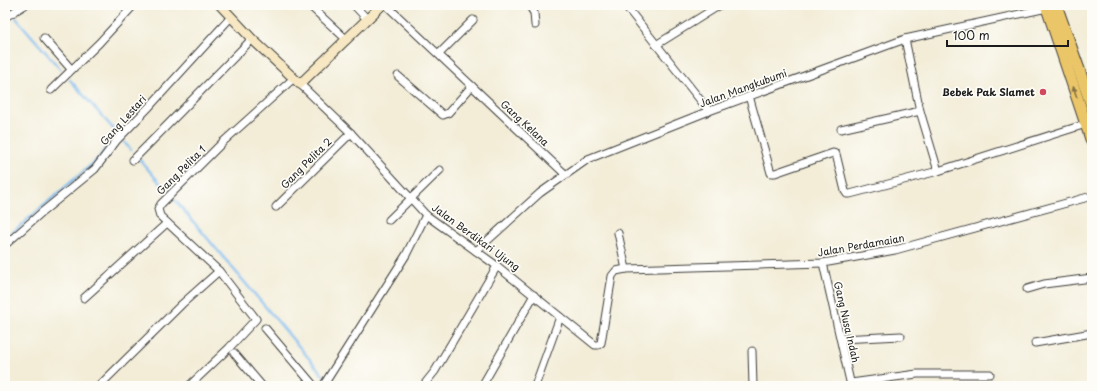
<svg xmlns="http://www.w3.org/2000/svg" width="1097" height="391" font-family="'Playpen Sans',sans-serif">
<rect width="100%" height="100%" fill="#fdfcf7"/>
<filter id="ink" filterUnits="userSpaceOnUse"><feTurbulence type="fractalNoise" baseFrequency=".025" numOctaves="2"/><feDisplacementMap in="SourceGraphic" scale="8" xChannelSelector="R" yChannelSelector="G"/><feConvolveMatrix kernelMatrix="1 2 1 2 8 2 1 2 1" color-interpolation-filters="sRGB"/></filter>
<filter id="wash" filterUnits="userSpaceOnUse"><feTurbulence type="fractalNoise" baseFrequency=".012" numOctaves="4" result="noise"/><feDisplacementMap in="SourceGraphic" scale="16" xChannelSelector="R" yChannelSelector="G"/><feGaussianBlur stdDeviation="0.9" result="paint"/><feColorMatrix in="noise" values="0 0 0 0 0 0 0 0 0 0 0 0 0 0 0 0 0 1.4 0 .05"/><feComposite in="paint" operator="in"/></filter>
<g filter="url(#wash)">
<rect width="100%" height="100%" fill="#f3edd8"/>
<g fill="none" stroke-linecap="round" stroke-linejoin="round">
<g stroke="#7bbaef" stroke-width="2.5">
<polyline points="5,5 8,8"/>
<polyline points="16,18 61,70"/>
<polyline points="70,80 117,133"/>
<polyline points="123,141 131,150"/>
<polyline points="140,160 166,190"/>
<polyline points="175,200 323,375"/>
<polyline points="5,239 98,159 116,133"/>
<polyline points="331,386 332,386"/>
</g>
</g>
</g>
<g filter="url(#ink)">
<g fill="none" stroke-linecap="round" stroke-linejoin="round">
<defs>
<g id="street">
<polyline points="309,5 347,40"/>
<polyline points="354,5 367,19"/>
<polyline points="386,5 565,174"/>
<polyline points="529,5 534,13 535,25"/>
<polyline points="625,5 709,111"/>
<polyline points="7,16 25,5"/>
<polyline points="44,38 71,69"/>
<polyline points="905,39 920,111 938,171"/>
<polyline points="656,45 720,5"/>
<polyline points="439,54 473,20"/>
<polyline points="398,76 443,115 448,113 472,86"/>
<polyline points="300,84 351,133 426,215 497,266 595,345 598,345 601,343 612,276 616,271 626,269 823,263 895,250 1092,196"/>
<polyline points="51,90 99,43 134,5"/>
<polyline points="749,96 771,173 775,173 833,153 836,154 845,191 847,194 850,194 938,171 1086,124"/>
<polyline points="841,129 920,111"/>
<polyline points="133,160 252,39"/>
<polyline points="276,207 351,133"/>
<polyline points="389,220 440,170"/>
<polyline points="618,233 626,269"/>
<polyline points="5,245 41,213 95,169 117,140 150,106 231,17"/>
<polyline points="476,251 540,193 588,159 709,111 905,39 1047,8"/>
<polyline points="823,263 851,386"/>
<polyline points="1027,289 1044,284 1092,278"/>
<polyline points="84,298 167,223"/>
<polyline points="265,328 314,386"/>
<polyline points="841,339 901,336"/>
<polyline points="1035,343 1092,333"/>
<polyline points="752,351 753,386"/>
<polyline points="234,353 262,386"/>
<polyline points="851,383 917,374 990,374"/>
<polyline points="99,386 182,304 219,271"/>
<polyline points="189,386 229,348 256,319 219,271 160,216 158,209 161,204 224,141 294,78"/>
<polyline points="323,386 406,255 426,215"/>
<polyline points="423,386 435,371 497,266"/>
<polyline points="482,386 534,295"/>
<polyline points="535,386 560,317"/>
</g>
<polyline id="secondary" points="220,5 252,39 300,84 382,5"/>
<g id="primary">
<polyline points="1046,5 1092,142"/>
<polyline points="1056,5 1092,106"/>
</g>
</defs>
<use href="#street" stroke="#3c3b38" stroke-width="9"/>
<use href="#secondary" stroke="#3c3b38" stroke-width="11"/>
<use href="#primary" stroke="#3c3b38" stroke-width="13"/>
<use href="#street" stroke="#fff" stroke-width="7"/>
<use href="#secondary" stroke="#f7e8c3" stroke-width="9"/>
<use href="#primary" stroke="#ebc669" stroke-width="11"/>
</g>
<defs><path id="oneway-solid" d="M-6-.8H1V-3.2L6.5 0L1 3.2V.8H-6Z"/></defs>
<use fill="#847142" href="#oneway-solid" transform="translate(1075 92) rotate(-109)"/>
</g>
<circle fill="#d1495b" stroke="#fdfcf7" stroke-width="1.5" cx="1043" cy="92" r="4"/>
<g text-anchor="middle" stroke-width="3.5" stroke-linejoin="round" paint-order="stroke">
<g font-size="10" fill="#1c1c1c" stroke="#fdfcf7">
<text transform="translate(743 88) rotate(-20)" y="4">Jalan Mangkubumi</text>
<text transform="translate(123 120) rotate(-48)" y="4">Gang Lestari</text>
<text transform="translate(525 123) rotate(43)" y="4">Gang Kelana</text>
<text transform="translate(306 163) rotate(-45)" y="4">Gang Pelita 2</text>
<text transform="translate(181 170) rotate(-45)" y="4">Gang Pelita 1</text>
<text transform="translate(476 237) rotate(36)" y="4">Jalan Berdikari Ujung</text>
<text transform="translate(861 245) rotate(-10)" y="4">Jalan Perdamaian</text>
<text transform="translate(847 322) rotate(77)" y="4">Gang Nusa Indah</text>
</g>
<g font-size="10" font-weight="bold" fill="#1c1c1c" stroke="#fdfcf7" text-anchor="end">
<text x="1035" y="96">Bebek Pak Slamet</text>
</g>
</g>
<rect width="1097" height="391" fill="none" stroke="#fdfcf7" stroke-width="20"/>
<path d="M947 40v6h121v-6" fill="none" stroke="#1c1c1c" stroke-width="2"/>
<text x="953" y="40" font-size="12" fill="#1c1c1c" stroke="#fdfcf7" stroke-width="3" paint-order="stroke">100 m</text>
</svg>
